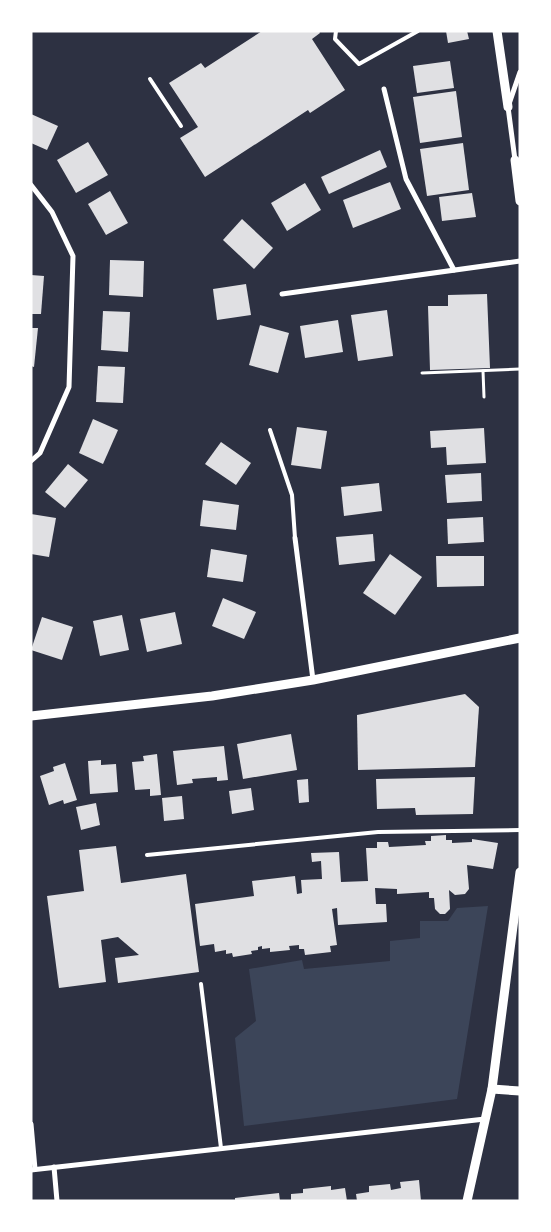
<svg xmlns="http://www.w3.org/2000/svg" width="551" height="1232" font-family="'Noto Serif',serif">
<rect width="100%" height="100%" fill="#2d3142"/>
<polygon fill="#3c4559" points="488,906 457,1099 244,1126 235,1038 256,1021 249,969 302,960 304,969 390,961 390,941 420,938 420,921 448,921 457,908"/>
<g fill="#e0e0e3">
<polygon points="262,31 319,31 320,33 312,39 345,90 310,113 308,110 205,177 180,138 198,127 169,83 201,63 205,68"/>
<polygon points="446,31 467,31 469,39 448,43"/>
<polygon points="450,61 454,88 417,93 413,66"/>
<polygon points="456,91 462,137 420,143 413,97"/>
<polygon points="31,114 58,126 47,150 31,143"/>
<polygon points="88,142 108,175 76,193 57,160"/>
<polygon points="463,143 469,190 427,196 420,149"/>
<polygon points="380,150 387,167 329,194 321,177"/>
<polygon points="390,182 401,209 353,228 343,200"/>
<polygon points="305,183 321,210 287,231 271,203"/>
<polygon points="110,191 128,223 106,235 88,204"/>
<polygon points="472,193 476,217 442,221 439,197"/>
<polygon points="242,219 273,248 254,269 223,240"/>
<polygon points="110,260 144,261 143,297 109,295"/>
<polygon points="31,275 44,276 41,314 31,314"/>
<polygon points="246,284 251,315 217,320 213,289"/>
<polygon points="487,294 490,368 430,370 428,306 448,306 448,295"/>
<polygon points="387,310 393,356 358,361 351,315"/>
<polygon points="103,311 130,312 128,352 101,350"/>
<polygon points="338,320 343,352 305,358 300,326"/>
<polygon points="260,325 289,333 278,373 249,365"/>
<polygon points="31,328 38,328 34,367 31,366"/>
<polygon points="98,366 125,367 123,403 96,402"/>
<polygon points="93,419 118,430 103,464 79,453"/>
<polygon points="297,427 327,431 321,469 291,465"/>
<polygon points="484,428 486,463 447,465 446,447 431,448 430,431"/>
<polygon points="221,442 251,463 236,485 205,464"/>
<polygon points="68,464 88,480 65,508 45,492"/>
<polygon points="481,473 482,501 447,503 445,475"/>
<polygon points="379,483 382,511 344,516 341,487"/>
<polygon points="203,500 239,505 236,530 200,526"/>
<polygon points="31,514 56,518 49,557 31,554"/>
<polygon points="483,517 484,542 448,544 447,519"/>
<polygon points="373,534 375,561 339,565 336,537"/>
<polygon points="211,549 247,555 243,582 207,577"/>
<polygon points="390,554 422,577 395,615 363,593"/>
<polygon points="436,556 484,556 484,586 437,587"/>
<polygon points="223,598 256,612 244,639 212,626"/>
<polygon points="175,612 182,644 147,652 140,619"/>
<polygon points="122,615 129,650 100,656 93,621"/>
<polygon points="42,617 73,627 62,660 31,650"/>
<polygon points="465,694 479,707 475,767 358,770 357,715"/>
<polygon points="291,734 297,770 243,779 237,744"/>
<polygon points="224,746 228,780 217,781 217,777 192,779 193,783 177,785 173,751"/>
<polygon points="157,754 161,795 150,796 150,789 135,790 132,762 144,761 143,756"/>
<polygon points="101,760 101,765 116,764 118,792 90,794 88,761"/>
<polygon points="65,763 77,800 64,804 63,800 49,805 40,776 54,771 53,767"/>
<polygon points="475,777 473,814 416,815 415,808 377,809 376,779"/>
<polygon points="308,779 309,802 299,803 297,780"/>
<polygon points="251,788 254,810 232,814 229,791"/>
<polygon points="182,796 184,819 164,821 162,798"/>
<polygon points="96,803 100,825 81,830 76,807"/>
<polygon points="446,835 446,840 452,840 452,843 472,842 472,839 498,843 493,869 467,865 469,889 465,894 455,895 449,890 450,909 445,914 440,914 435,909 434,898 429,898 429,892 397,894 397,889 375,888 376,904 386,904 387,922 338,925 337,908 332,909 337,945 330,946 331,952 305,955 304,949 299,949 299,945 289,946 290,950 270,952 270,948 262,949 262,946 258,947 258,950 251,951 252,954 233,957 232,953 226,954 226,950 215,952 214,944 200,946 195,904 254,896 252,881 295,876 297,894 302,893 301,880 322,879 321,861 312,862 311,853 339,852 341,882 368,881 366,848 377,848 377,842 388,842 389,847 426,845 425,841 431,841 431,836"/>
<polygon points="116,846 121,883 186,874 199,972 118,983 115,958 139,955 118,937 101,940 106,982 59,988 47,896 84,891 79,850"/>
<polygon points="419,1180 421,1201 357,1201 356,1194 369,1192 369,1186 390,1184 391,1190 401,1188 400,1182"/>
<polygon points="331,1186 331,1190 345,1188 347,1201 291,1201 291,1194 303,1193 303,1189"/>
<polygon points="279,1193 280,1201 235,1201 235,1198"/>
</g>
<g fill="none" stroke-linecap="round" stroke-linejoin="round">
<g stroke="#fff" stroke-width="3">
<polyline points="483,371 484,397"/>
<polyline points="422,373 520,369"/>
</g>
<g stroke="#fff" stroke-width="4">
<polyline points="336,31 335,39 359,64 418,31"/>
<polyline points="150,79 181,126"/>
<polyline points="270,430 292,495 295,538"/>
<polyline points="147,855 378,832 520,830"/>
<polyline points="201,984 221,1148"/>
</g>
<g stroke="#fff" stroke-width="5">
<polyline points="384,89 406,179 454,270"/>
<polyline points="515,160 508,107 520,72"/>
<polyline points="31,185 52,212 73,256 69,387 40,453 31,461"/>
<polyline points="282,294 520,261"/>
<polyline points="295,538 313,680"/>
<polyline points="31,1124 35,1169"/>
<polyline points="54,1167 57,1201"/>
<polyline points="31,1170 485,1119"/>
</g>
<g stroke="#fff" stroke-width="9">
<polyline points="497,31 508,107"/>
<polyline points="515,160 520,201"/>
<polyline points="31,716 212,696 313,680 520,638"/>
<polyline points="492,1089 520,1091"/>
<polyline points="467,1201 492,1089 520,872"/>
</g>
</g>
<rect width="551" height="1232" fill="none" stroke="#ffffff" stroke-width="65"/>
</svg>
